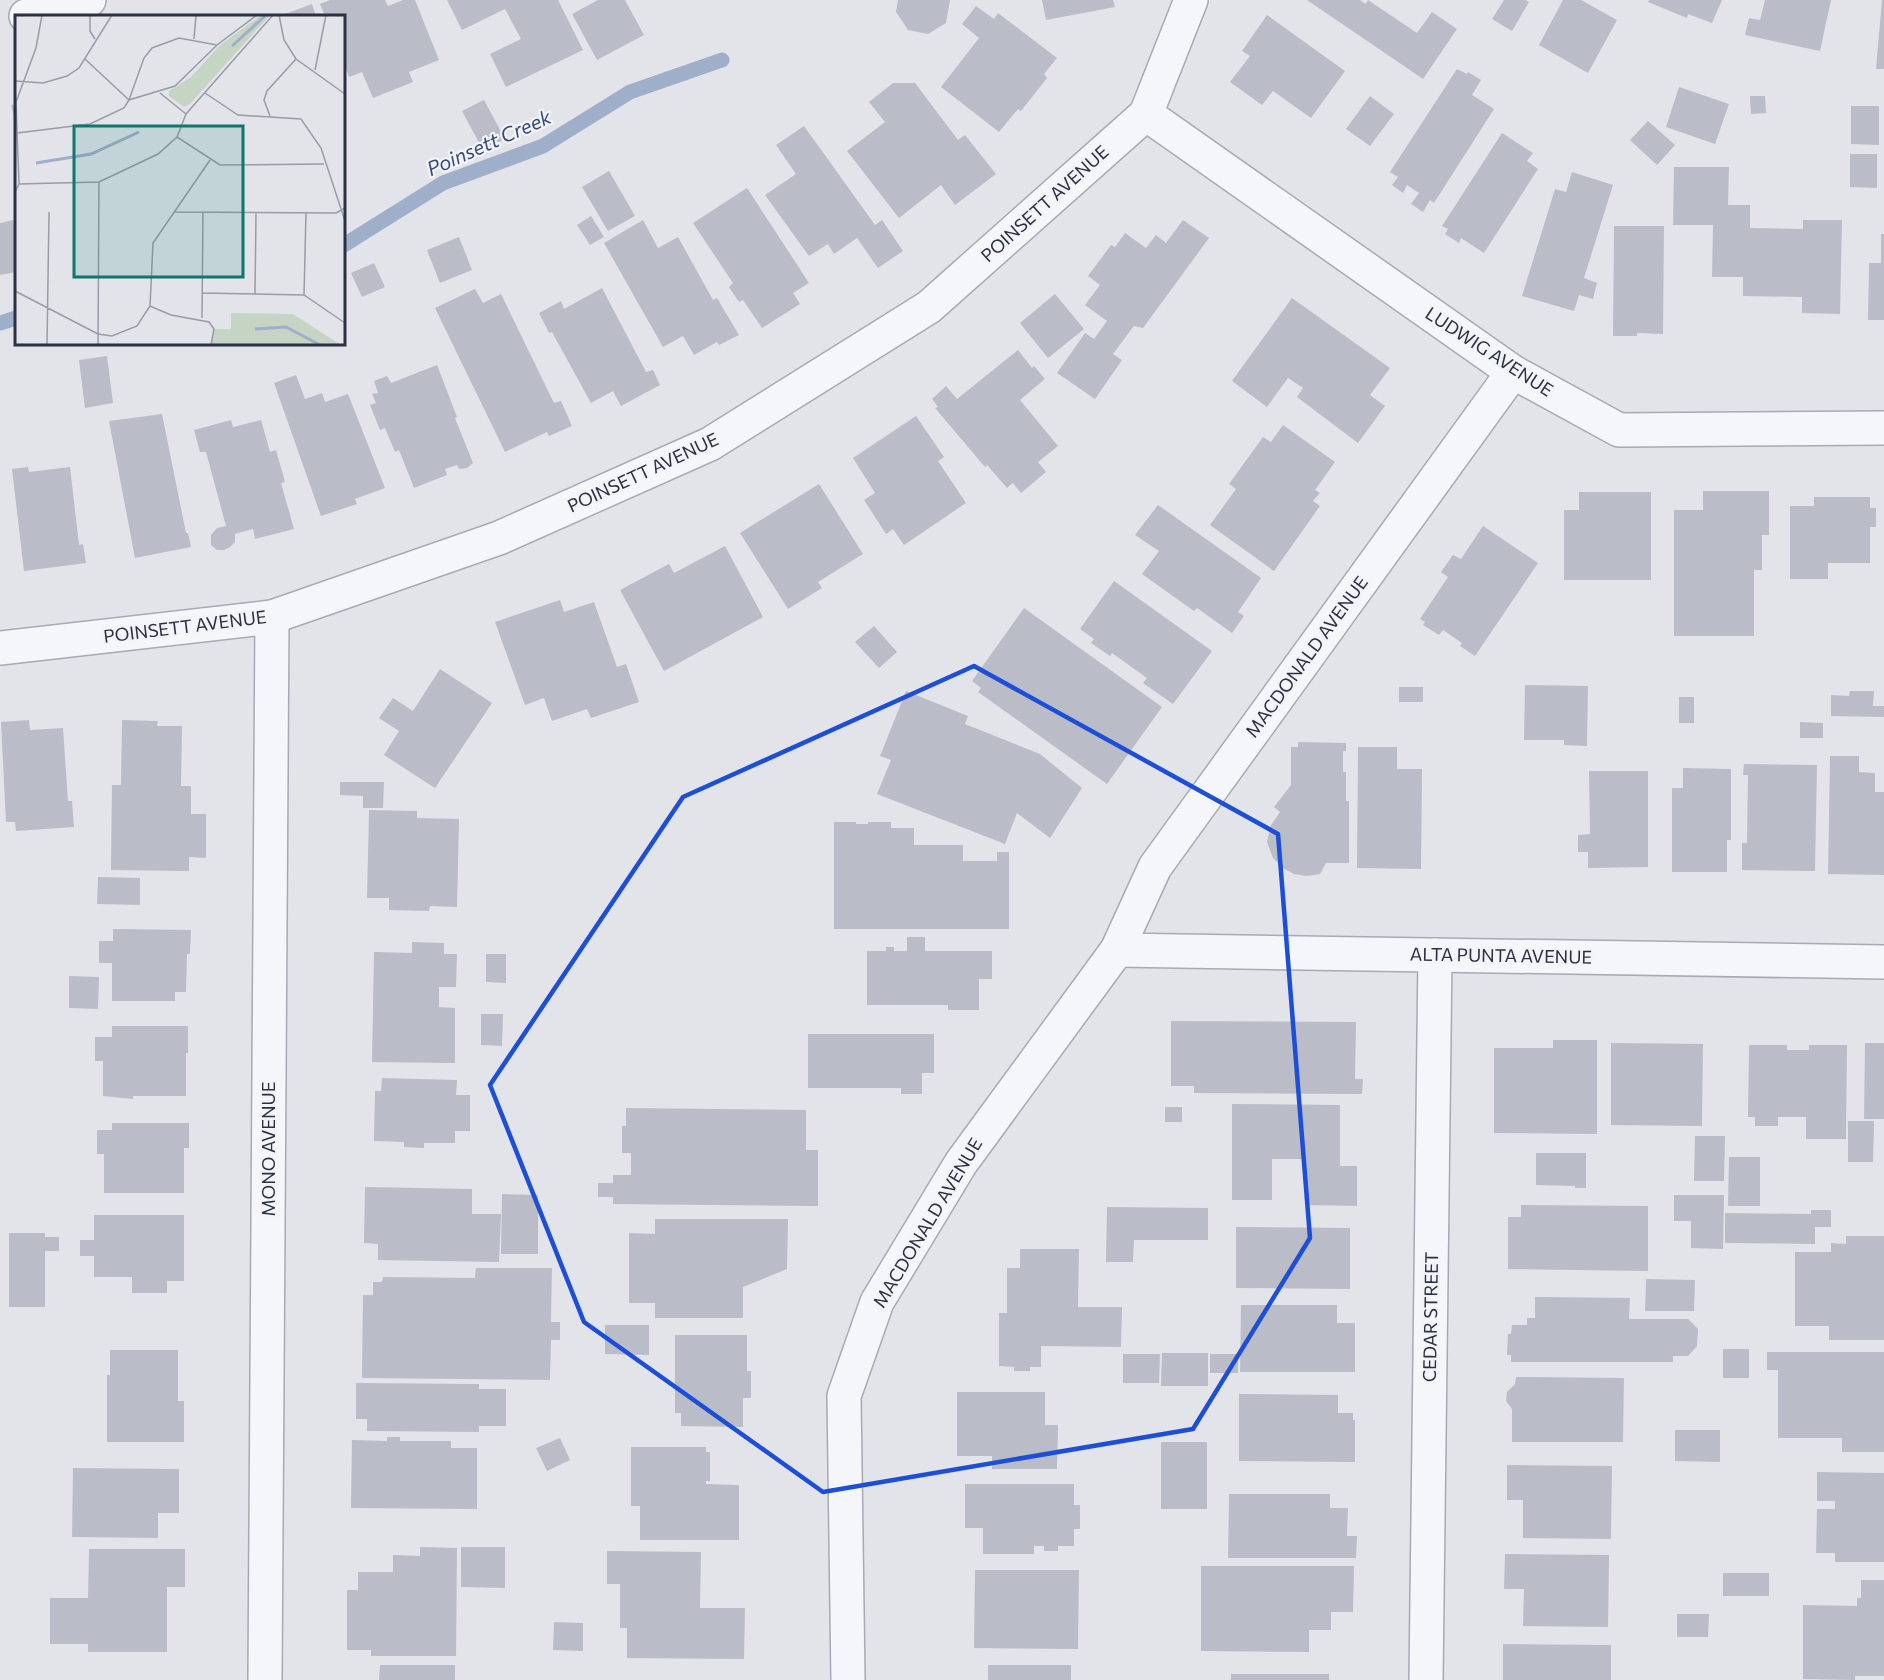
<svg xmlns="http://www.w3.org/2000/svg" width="1884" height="1680" font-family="Commissioner,sans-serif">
<rect width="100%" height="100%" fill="#e2e4ea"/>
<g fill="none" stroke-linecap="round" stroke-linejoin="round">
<g stroke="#9faec9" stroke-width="15">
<polyline points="344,245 443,183 543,146 630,92 722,60"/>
<polyline points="0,323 16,318"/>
</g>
</g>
<g fill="#babdc7">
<polygon points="330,0 385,0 388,6 403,0 415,0 439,60 409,72 413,82 373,98 362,72 349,77 344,62 344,16 325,16 320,4"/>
<polygon points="447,0 558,0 583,50 506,87 490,54 521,39 505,9 462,30"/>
<polygon points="598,0 625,0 644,35 597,60 572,14"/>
<polygon points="898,0 950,0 946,23 928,34 908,30 896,12"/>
<polygon points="1042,0 1113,0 1115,7 1046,20"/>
<polygon points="1307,0 1360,0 1366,4 1368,0 1417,33 1432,12 1457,29 1423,79"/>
<polygon points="1504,0 1525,0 1529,2 1512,31 1492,19"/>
<polygon points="1563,0 1581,0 1617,20 1588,73 1539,45"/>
<polygon points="1649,0 1722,0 1712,23 1688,14 1687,18 1648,2"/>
<polygon points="1765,0 1831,0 1820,51 1745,35 1749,18 1760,20"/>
<polygon points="1882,0 1884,0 1884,69 1876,69"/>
<polygon points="312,4 316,16 280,16"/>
<polygon points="976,6 994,19 998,13 1057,58 1044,74 1047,78 1021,111 1018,109 999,132 941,87 979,38 962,24"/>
<polygon points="1267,15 1345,71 1311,118 1273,91 1262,105 1230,82 1250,56 1242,51"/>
<polygon points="1457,69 1467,74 1468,72 1481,80 1472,95 1494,109 1434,203 1430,200 1423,212 1411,204 1419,193 1407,185 1403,193 1392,185 1398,177 1390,172"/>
<polygon points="893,83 915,83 958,140 965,135 996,174 955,205 941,185 899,218 847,151 885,122 869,102"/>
<polygon points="1679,87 1729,104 1715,144 1666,127"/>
<polygon points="1370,96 1394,114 1370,146 1346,129"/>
<polygon points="1750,96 1765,96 1766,113 1751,114"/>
<polygon points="484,100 505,139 483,150 462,111"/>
<polygon points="16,104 16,125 11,105"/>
<polygon points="1851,106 1879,106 1879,145 1851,144"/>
<polygon points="1648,121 1675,145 1657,165 1630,140"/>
<polygon points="804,126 875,225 882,220 903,251 878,268 857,238 834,254 828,244 809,256 765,195 796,174 776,145"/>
<polygon points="1502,133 1533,153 1527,161 1538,169 1484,253 1461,238 1459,243 1445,234 1448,229 1442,226"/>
<polygon points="1850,154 1877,154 1877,188 1850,187"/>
<polygon points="1674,167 1729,167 1728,205 1750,205 1750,228 1803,229 1803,220 1842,220 1840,314 1802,313 1802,297 1743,296 1743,277 1712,277 1713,225 1673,225"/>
<polygon points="609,171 635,216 608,231 582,187"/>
<polygon points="1572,172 1613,185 1584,278 1597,283 1593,299 1579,295 1574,311 1522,296 1555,189 1566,192"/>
<polygon points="747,188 809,283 793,293 800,304 762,328 743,300 739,302 729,287 733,283 693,223"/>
<polygon points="591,216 604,237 590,245 577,225"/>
<polygon points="13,220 16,234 16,272 0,275 0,223"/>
<polygon points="643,220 658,248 678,237 713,300 717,298 739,335 719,345 717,342 694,355 683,336 663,347 604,243"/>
<polygon points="1183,220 1209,238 1143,328 1134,326 1127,335 1113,354 1122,360 1095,399 1057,373 1085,333 1094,339 1107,321 1085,305 1100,285 1088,276 1111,245 1115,247 1125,233 1146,248 1156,235 1166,243"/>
<polygon points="1614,226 1664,226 1663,334 1637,333 1637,336 1613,336"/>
<polygon points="1881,234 1884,234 1884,320 1868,320 1869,263 1881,263"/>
<polygon points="459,237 472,270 440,283 427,250"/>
<polygon points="374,263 385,287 362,297 351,273"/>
<polygon points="602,288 646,372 653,370 660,385 621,406 613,391 591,403 552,332 549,333 539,313 561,301 564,309"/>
<polygon points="475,289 483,303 501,294 554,403 561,401 572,426 549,436 547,432 505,452 435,308"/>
<polygon points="1055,294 1084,329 1048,358 1020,323"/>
<polygon points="1292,298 1390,368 1370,395 1385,406 1358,443 1297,397 1303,388 1288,378 1267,407 1232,381"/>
<polygon points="1018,350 1032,368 1034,366 1045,379 1020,400 1058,446 1038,462 1046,472 1021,493 1013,483 1007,488 987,465 985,467 935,408 938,407 932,399 946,386 957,399"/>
<polygon points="107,356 113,403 85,408 79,360"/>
<polygon points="437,365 457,417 455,418 473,463 467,468 459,469 457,465 445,469 447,475 414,488 399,450 395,452 385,428 380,430 370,405 376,403 372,394 378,393 374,381 387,376 391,383"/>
<polygon points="296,375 305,399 322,393 325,402 348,394 385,488 355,499 357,504 321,516 274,383"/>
<polygon points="162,414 186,533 188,533 191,547 135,558 109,421"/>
<polygon points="916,416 944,457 938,461 966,503 904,545 893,529 886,534 864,500 875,493 853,458"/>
<polygon points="231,420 233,427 261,420 270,452 276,450 285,482 281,483 294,529 255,539 253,529 235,534 235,542 230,547 224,550 217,550 211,545 211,535 217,528 226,526 206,452 200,452 194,430"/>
<polygon points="1283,425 1335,462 1315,490 1320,493 1313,501 1320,506 1274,571 1210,525 1236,489 1229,484 1263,437 1271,442"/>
<polygon points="28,467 29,472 70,467 79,545 83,544 86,563 24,571 12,469"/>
<polygon points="819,484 863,554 818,582 822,588 788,609 740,533"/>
<polygon points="1703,491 1769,491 1769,535 1762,535 1762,570 1754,570 1754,636 1674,636 1674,510 1703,510"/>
<polygon points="1579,492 1651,492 1651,580 1564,580 1564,510 1579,510"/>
<polygon points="1814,497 1870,497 1870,508 1876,508 1876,527 1870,527 1870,563 1828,563 1828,579 1790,579 1790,506 1814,506"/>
<polygon points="1158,505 1261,578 1238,612 1244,616 1232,633 1197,608 1194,611 1142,574 1159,551 1135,535"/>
<polygon points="1483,526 1538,563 1475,656 1460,646 1462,643 1443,630 1439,635 1423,625 1425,622 1420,619 1448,577 1441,572 1453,555 1461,559"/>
<polygon points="725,546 763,617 664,671 620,590 669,564 674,573"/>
<polygon points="1114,581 1212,651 1173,704 1143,683 1147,678 1112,653 1110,656 1091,643 1094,639 1080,629"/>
<polygon points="560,600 564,612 594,602 617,667 626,664 639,702 591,718 587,709 552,721 544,698 525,705 495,622"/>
<polygon points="1024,608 1162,707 1107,784 978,692 981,688 972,681"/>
<polygon points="874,626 897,652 879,668 855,642"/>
<polygon points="440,669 492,703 435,788 384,755 399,731 379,718 393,698 413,711"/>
<polygon points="1525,685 1588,686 1587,746 1564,745 1564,740 1524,740"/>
<rect x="1399" y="687" width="24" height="15"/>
<polygon points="906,691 968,716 965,724 1040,754 1082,788 1050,838 1017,813 1005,844 877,794 891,760 880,756"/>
<polygon points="1850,691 1874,691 1873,706 1884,706 1884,717 1831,716 1831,695 1849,696"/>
<rect x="1679" y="697" width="15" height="26"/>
<polygon points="29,720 30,730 63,728 68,801 72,801 74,827 16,831 15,822 6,822 1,722"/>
<polygon points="122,720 158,721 157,726 182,726 181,786 191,786 191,814 206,814 206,858 189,857 189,871 111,870 112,785 121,785"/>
<polygon points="1800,722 1823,723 1823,738 1800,738"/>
<polygon points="1298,742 1346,743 1346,751 1343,751 1343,772 1346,772 1346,801 1349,801 1349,863 1326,863 1320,874 1307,876 1294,874 1283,868 1273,858 1267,842 1271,825 1280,812 1274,807 1291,785 1291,747 1298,747"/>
<polygon points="1358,747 1397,747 1397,769 1422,769 1421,869 1357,868"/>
<polygon points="1830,756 1859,756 1859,772 1875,773 1875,792 1884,792 1884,875 1828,874"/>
<polygon points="1744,764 1817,765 1815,871 1742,870 1742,843 1747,843 1748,775 1743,775"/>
<polygon points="1683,768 1731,769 1731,840 1727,840 1727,872 1672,872 1672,788 1683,788"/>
<polygon points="1589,771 1648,771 1648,867 1588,868 1588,852 1578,852 1578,835 1590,834"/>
<polygon points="340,782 384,782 383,808 363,808 363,796 340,795"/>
<polygon points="369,810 417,811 417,818 459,819 457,907 430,906 429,911 389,910 389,898 367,898"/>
<polygon points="834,822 856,822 856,824 868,824 868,822 891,822 891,828 914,828 914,845 963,845 963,861 997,861 997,852 1009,852 1009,929 834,929"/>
<polygon points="98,877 140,878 140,905 97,904"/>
<polygon points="113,929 191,930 190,954 187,954 186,992 175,992 175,1001 112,1001 112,963 99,963 99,941 113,941"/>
<polygon points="907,937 925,937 925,951 992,951 992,979 979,979 979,1010 948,1010 948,1005 867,1005 867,951 886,951 886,947 894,947 894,951 907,951"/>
<polygon points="412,942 444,943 444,954 457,954 456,987 439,987 439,1007 455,1008 455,1063 372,1062 374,952 412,953"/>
<polygon points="486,954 506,954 506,983 486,982"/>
<polygon points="69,976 99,977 98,1009 69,1008"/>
<polygon points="481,1014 503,1014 502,1046 481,1045"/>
<polygon points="1171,1021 1356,1022 1355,1079 1363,1079 1362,1094 1194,1093 1194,1086 1171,1086"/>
<polygon points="112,1026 188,1026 188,1053 186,1053 186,1096 133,1096 133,1099 103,1096 103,1061 95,1061 95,1037 112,1037"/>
<polygon points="808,1034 934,1034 934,1073 922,1073 922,1094 901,1094 901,1088 808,1088"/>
<polygon points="1553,1040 1597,1040 1597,1134 1494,1133 1494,1048 1553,1048"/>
<polygon points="1611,1043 1703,1044 1702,1126 1611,1125"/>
<polygon points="1865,1043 1884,1043 1884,1119 1864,1119"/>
<polygon points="1749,1045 1787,1045 1787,1050 1809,1050 1809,1045 1847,1045 1846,1139 1806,1139 1806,1117 1778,1117 1778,1126 1755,1126 1755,1117 1748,1117"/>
<polygon points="382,1078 457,1080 456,1095 470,1095 470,1131 455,1131 455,1143 424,1143 424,1148 404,1147 404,1142 374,1141 375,1091 381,1091"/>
<polygon points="1232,1104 1340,1105 1340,1166 1357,1166 1357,1206 1306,1205 1306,1159 1272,1159 1272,1200 1232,1200"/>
<rect x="1165" y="1107" width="17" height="15"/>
<polygon points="626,1108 806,1110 806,1150 818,1150 818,1206 613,1204 613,1197 598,1197 598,1183 613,1183 613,1175 631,1175 631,1153 622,1153 622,1126 626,1126"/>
<polygon points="1848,1121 1874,1121 1873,1162 1848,1162"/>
<polygon points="112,1123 189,1123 189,1148 184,1148 184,1193 104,1193 104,1154 97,1154 97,1130 112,1130"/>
<polygon points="1695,1136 1725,1136 1724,1181 1694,1181"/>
<polygon points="1536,1153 1586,1153 1586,1188 1575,1188 1575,1186 1536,1185"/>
<polygon points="1729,1157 1760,1157 1760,1206 1728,1206"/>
<polygon points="365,1187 472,1189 472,1214 501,1214 499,1262 378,1260 378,1244 364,1243"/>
<polygon points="502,1194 538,1195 538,1254 501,1254"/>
<polygon points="1674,1195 1724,1195 1723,1249 1691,1248 1691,1221 1674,1221"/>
<polygon points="1521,1205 1648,1206 1648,1271 1508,1269 1508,1217 1521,1217"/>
<polygon points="1107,1207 1208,1208 1208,1240 1134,1240 1133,1262 1106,1262"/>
<polygon points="1811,1210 1831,1210 1831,1227 1815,1227 1815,1244 1725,1243 1725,1213 1811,1214"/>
<polygon points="94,1215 184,1215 184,1281 167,1281 167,1293 132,1293 132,1277 94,1277 94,1256 80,1256 80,1240 94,1240"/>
<polygon points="655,1219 788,1219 787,1269 743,1287 743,1318 655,1318 655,1303 629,1303 629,1233 655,1234"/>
<polygon points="1236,1227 1350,1228 1350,1289 1236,1288"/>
<polygon points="9,1233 45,1233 45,1237 59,1237 59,1251 45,1251 45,1307 9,1307"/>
<polygon points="1846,1236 1884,1236 1884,1340 1829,1340 1829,1326 1795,1326 1795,1252 1831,1252 1831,1243 1846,1244"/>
<polygon points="1020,1249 1079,1249 1078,1307 1122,1307 1121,1347 1041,1346 1041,1367 1030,1367 1030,1371 1014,1371 1014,1367 999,1366 999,1313 1007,1313 1007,1268 1020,1268"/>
<polygon points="476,1268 552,1268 551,1322 560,1322 560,1340 551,1340 550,1380 362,1378 363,1295 373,1295 373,1282 382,1282 383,1277 475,1278"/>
<polygon points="1646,1279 1695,1280 1694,1311 1645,1311"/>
<polygon points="1535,1297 1630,1298 1629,1319 1688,1319 1698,1329 1697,1346 1688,1356 1673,1356 1673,1362 1511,1362 1511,1355 1507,1355 1508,1334 1511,1334 1512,1325 1527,1325 1527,1318 1535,1318"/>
<polygon points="1241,1305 1337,1305 1337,1323 1355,1323 1355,1372 1240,1372"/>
<polygon points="605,1325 649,1325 649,1355 605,1354"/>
<polygon points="675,1335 747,1335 747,1371 751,1371 751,1398 743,1398 743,1427 681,1426 681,1413 675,1413"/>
<rect x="1723" y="1349" width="26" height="29"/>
<polygon points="110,1350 178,1350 178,1401 184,1401 184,1442 107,1442 107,1375 110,1375"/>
<polygon points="1767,1352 1884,1352 1884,1452 1842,1452 1842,1438 1778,1438 1778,1370 1767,1370"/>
<polygon points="1162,1353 1208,1353 1208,1386 1161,1386"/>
<polygon points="1123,1354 1160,1354 1159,1383 1123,1383"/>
<rect x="1210" y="1354" width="28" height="19"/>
<polygon points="1516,1377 1624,1378 1623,1442 1512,1442 1512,1409 1506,1401 1507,1392 1515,1384"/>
<polygon points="356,1383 479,1384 479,1389 506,1389 506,1426 479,1426 479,1432 367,1431 367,1419 356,1419"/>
<polygon points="957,1392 1045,1392 1045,1425 1058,1425 1057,1469 992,1469 992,1456 957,1456"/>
<polygon points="1239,1394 1338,1395 1338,1413 1353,1413 1353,1420 1355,1420 1355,1462 1239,1461"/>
<polygon points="1675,1430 1720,1430 1720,1462 1675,1461"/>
<polygon points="387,1437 400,1437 400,1441 451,1441 451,1448 477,1448 477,1509 351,1508 352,1440 387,1441"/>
<polygon points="560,1438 570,1460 547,1471 536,1448"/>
<rect x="1161" y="1442" width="46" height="67"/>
<polygon points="631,1447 706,1447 706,1452 710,1452 710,1481 706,1481 706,1484 739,1485 739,1540 640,1540 640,1506 631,1506"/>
<polygon points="1507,1465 1612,1466 1611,1539 1523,1538 1523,1500 1507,1500"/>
<polygon points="73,1468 179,1469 179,1513 158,1513 158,1538 72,1537"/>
<polygon points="1817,1472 1884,1473 1884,1562 1835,1562 1835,1553 1816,1553 1817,1509 1835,1509 1835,1501 1817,1501"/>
<polygon points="965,1484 1074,1484 1074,1505 1080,1505 1080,1529 1074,1529 1074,1546 1058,1546 1058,1551 1044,1551 1044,1546 1034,1546 1034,1554 983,1554 983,1528 965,1528"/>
<polygon points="1229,1494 1330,1494 1330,1508 1348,1508 1347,1536 1357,1536 1356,1558 1228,1558"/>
<polygon points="420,1547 457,1548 456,1656 371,1656 371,1650 347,1650 347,1590 358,1590 358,1572 393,1572 393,1555 420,1556"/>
<polygon points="461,1547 505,1547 505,1588 461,1587"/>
<polygon points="89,1549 185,1549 185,1587 167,1587 167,1652 88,1652 88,1644 50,1644 50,1598 88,1598"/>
<polygon points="607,1551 701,1552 700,1608 745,1608 744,1659 627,1658 627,1628 620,1628 620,1584 607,1584"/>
<polygon points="1505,1554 1609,1555 1608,1627 1523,1626 1524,1589 1504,1589"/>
<polygon points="1201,1566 1354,1566 1353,1612 1331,1612 1331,1630 1309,1630 1309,1652 1201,1651"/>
<polygon points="975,1570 1079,1570 1078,1649 974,1648"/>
<rect x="1723" y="1573" width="46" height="23"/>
<polygon points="1861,1580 1884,1580 1884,1676 1855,1676 1855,1680 1803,1679 1803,1605 1857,1606 1857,1598 1861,1598"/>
<polygon points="1677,1614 1709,1614 1708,1637 1677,1637"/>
<polygon points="554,1622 583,1623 583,1651 553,1650"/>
<polygon points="1503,1644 1611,1645 1611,1680 1503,1680"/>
<polygon points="380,1665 455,1665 455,1680 379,1680"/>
<rect x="988" y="1665" width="83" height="15"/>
<rect x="1231" y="1674" width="98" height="6"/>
</g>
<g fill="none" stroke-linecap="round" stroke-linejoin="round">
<defs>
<g id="minor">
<polyline points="26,16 89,0"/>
<polyline points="1146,114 1513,372 1619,430 1884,428"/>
<polyline points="0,648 272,617 499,538 710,444 929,307 1146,114 1191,0"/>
<polyline points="1117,950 1884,962"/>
<polyline points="265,1680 272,617"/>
<polyline points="848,1680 844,1396 877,1302 961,1163 1117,950 1155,867 1513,372"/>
<polyline points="1426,1680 1435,955"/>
</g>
</defs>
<use href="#minor" stroke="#a7aab4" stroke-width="36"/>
<use href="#minor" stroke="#f5f6f9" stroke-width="33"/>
</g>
<path fill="none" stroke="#1d4ed8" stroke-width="4.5" stroke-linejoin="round" d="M 974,666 L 1278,834 L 1310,1238 L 1193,1429 L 823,1492 L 584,1322 L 490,1085 L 683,797 Z"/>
<g text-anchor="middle" stroke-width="4.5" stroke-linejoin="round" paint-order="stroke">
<g font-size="18" fill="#2b3042" stroke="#f2f4f8">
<text transform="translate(1045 204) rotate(-42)" y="6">POINSETT AVENUE</text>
<text transform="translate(1489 352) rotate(33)" y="6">LUDWIG AVENUE</text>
<text transform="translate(643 473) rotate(-25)" y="6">POINSETT AVENUE</text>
<text transform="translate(185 627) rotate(-7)" y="6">POINSETT AVENUE</text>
<text transform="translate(1307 657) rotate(-54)" y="6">MACDONALD AVENUE</text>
<text transform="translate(1501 956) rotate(1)" y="6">ALTA PUNTA AVENUE</text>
<text transform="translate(269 1149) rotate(-90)" y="6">MONO AVENUE</text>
<text transform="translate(928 1223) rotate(-59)" y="6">MACDONALD AVENUE</text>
<text transform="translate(1431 1317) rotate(-89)" y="6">CEDAR STREET</text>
</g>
<g font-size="20" font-style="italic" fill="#364a75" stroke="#f2f4f8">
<text transform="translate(489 143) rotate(-24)" y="7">Poinsett Creek</text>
</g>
</g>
<g transform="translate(15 15)">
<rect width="330" height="330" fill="#e2e4ea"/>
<path d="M 246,0 L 255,0 L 175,89 L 169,92 L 154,81 L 154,76 L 176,62 L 204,31 ZM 216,298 L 278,299 L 326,330 L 196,330 L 199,314 L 216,314 Z" fill="#c6d4c4"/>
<path fill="none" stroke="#9faec9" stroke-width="3" d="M 217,31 L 251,0M 21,148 L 76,139 L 124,117M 240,314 L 271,312 L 305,330"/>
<path fill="none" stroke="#999ca7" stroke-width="1.5" d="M 75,0 L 75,16 L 80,24M 264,0 L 269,25 L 281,44 L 330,79M 179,24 L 181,0M 70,44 L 114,85 L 129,43 L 137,33 L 164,23 L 202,30M 300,55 L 311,0M 0,66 L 28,68 L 52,61 L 64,53 L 97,0M 145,78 L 171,99M 190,78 L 223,100 L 286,104 L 306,133 L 330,206M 255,101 L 249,85 L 252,76 L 281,44M 2,118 L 75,109 L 109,93 L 114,85 L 160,71 L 202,30 L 242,0M 162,122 L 205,150 L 309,149M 4,169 L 84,167 L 143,139 L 162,122 L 171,99 L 258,0M 0,177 L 4,169 L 1,87 L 21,33 L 27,0M 160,197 L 321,198 L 330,193M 0,276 L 83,319 L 97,321 L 122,311 L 135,291 L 138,228 L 195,145M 187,278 L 289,280 L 330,308M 240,279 L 241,198M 289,280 L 291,198M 135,291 L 156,300 L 194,307 L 199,314 L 196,330M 187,303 L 188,197M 32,330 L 34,197M 83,330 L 84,167"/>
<path fill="#0f766e" fill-opacity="0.15" stroke="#0f766e" stroke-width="3" d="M 59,111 L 228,111 L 228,262 L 59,262 Z"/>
<rect width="330" height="330" fill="none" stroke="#2b3042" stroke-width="3"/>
</g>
</svg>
